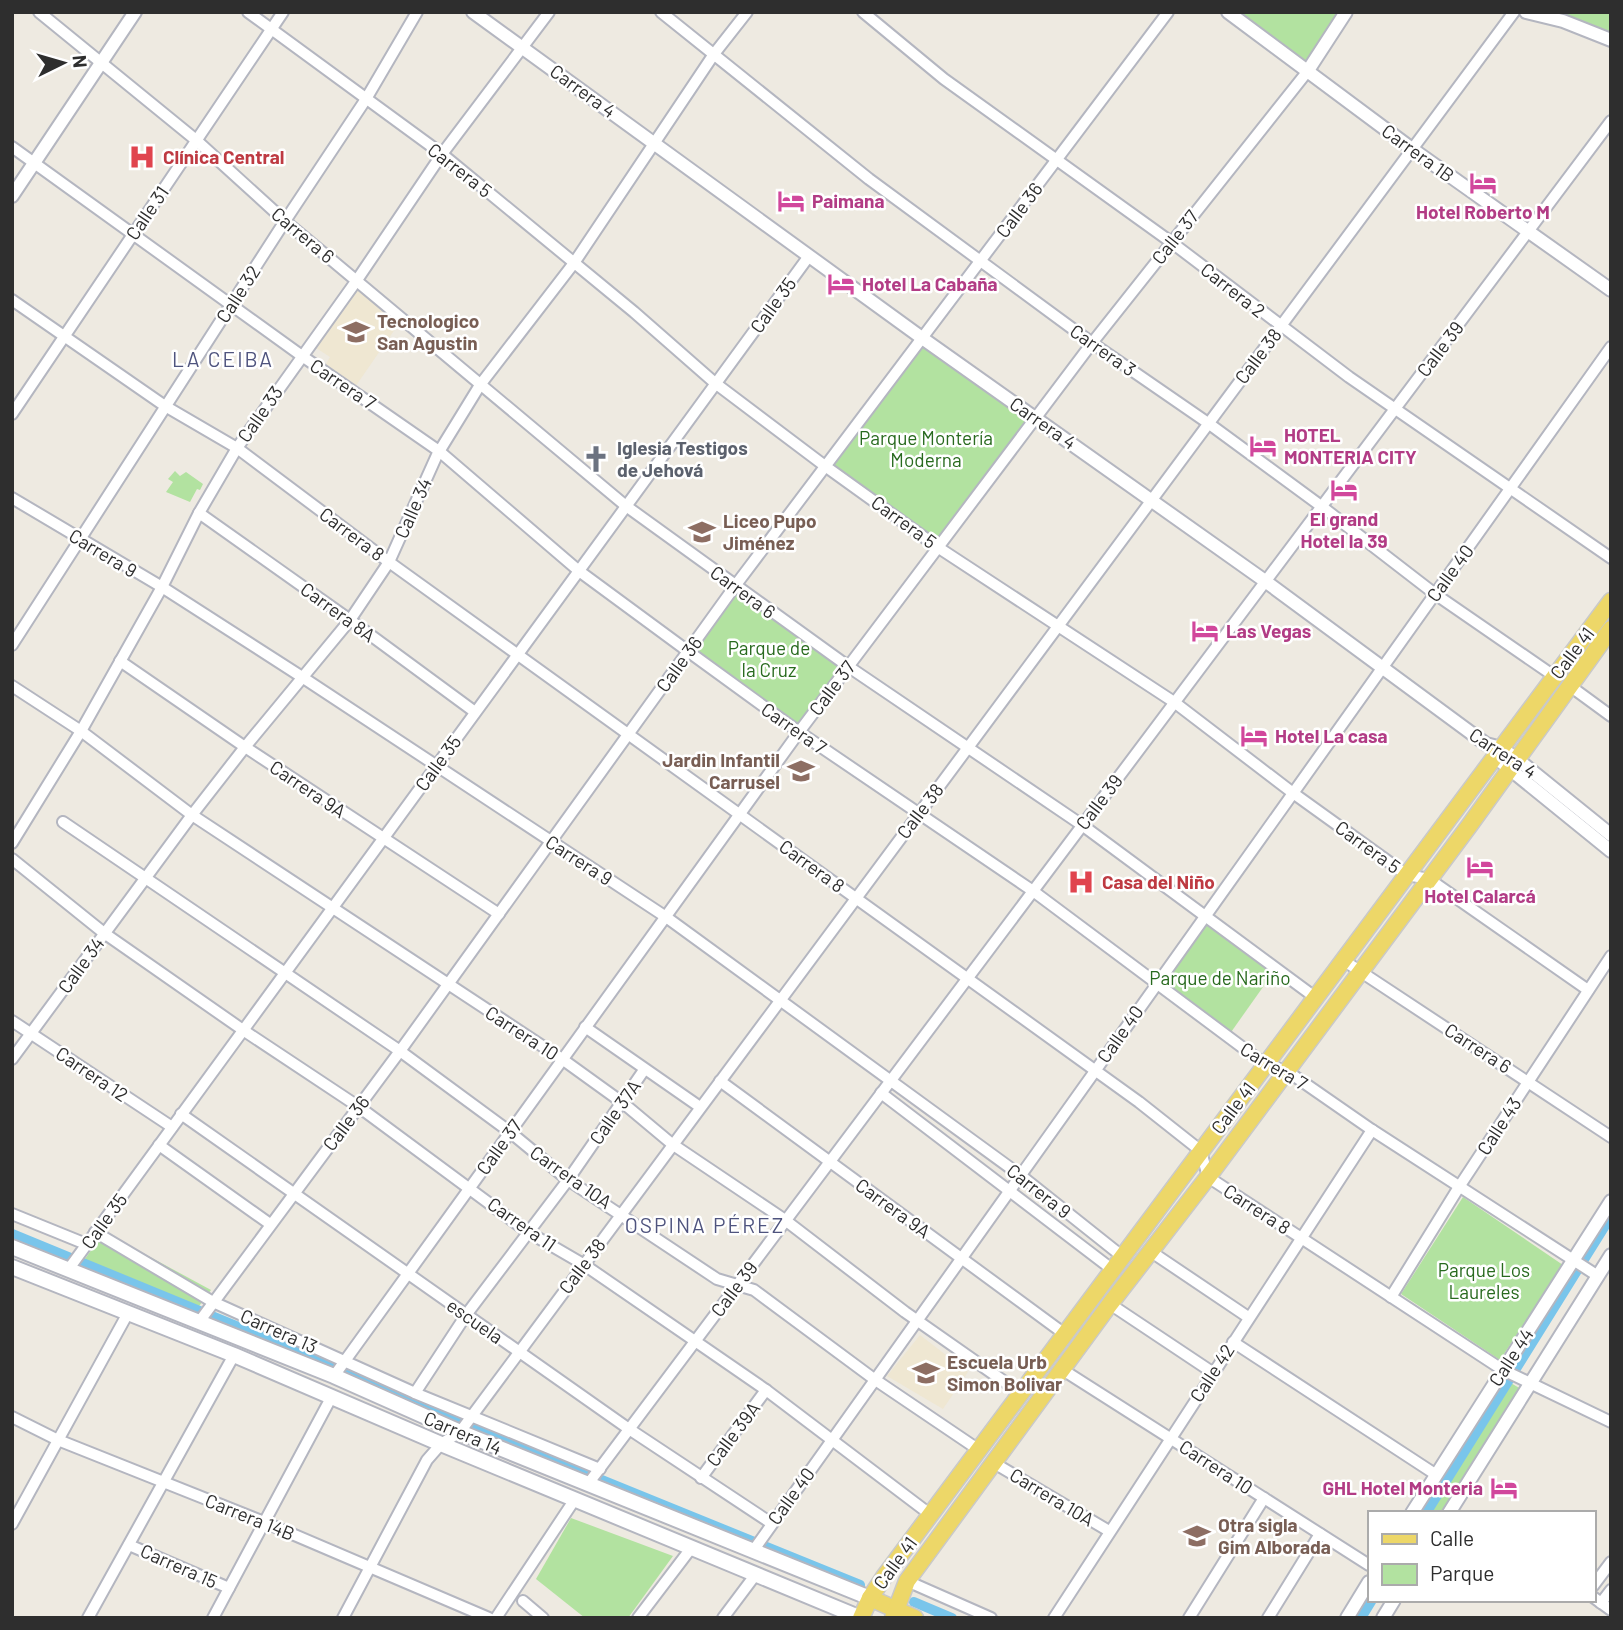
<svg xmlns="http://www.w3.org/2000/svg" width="1623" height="1630" font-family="Barlow,sans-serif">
<rect width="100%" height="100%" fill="#eeeae1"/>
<g fill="#efe7d2">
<polygon points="357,280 402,319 353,390 323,369 330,357 310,344"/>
<polygon points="920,1335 968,1372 943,1409 887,1376"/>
</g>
<g fill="#b2e2a0">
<polygon points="1237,12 1344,12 1306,69"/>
<polygon points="1526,12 1611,12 1611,36"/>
<polygon points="925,343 1028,420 939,540 831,464"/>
<polygon points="175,471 180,476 186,472 203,484 200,490 197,489 190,502 166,492 173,482 168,479"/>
<polygon points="738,588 845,666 800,729 694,652"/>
<polygon points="1206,918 1275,970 1229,1035 1162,982"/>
<polygon points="1463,1197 1563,1265 1500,1360 1401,1294"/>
<polygon points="104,1232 211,1290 194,1313 80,1266"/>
<polygon points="1504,1379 1521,1389 1442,1513 1421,1513"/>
<polygon points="571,1518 673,1556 628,1618 585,1618 536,1579"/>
</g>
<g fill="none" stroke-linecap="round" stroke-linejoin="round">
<g stroke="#79c5eb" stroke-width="10">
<polyline points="12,1234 351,1373 474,1428 860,1585"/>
<polyline points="1426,1513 1611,1216"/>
<polyline points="914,1602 952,1618"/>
<polyline points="1361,1618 1372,1600"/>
</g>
<defs>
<g id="minor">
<polyline points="39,12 196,140 285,221 626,506 849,667 1082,825 1316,998"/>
<polyline points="248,12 442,154 634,312 715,383 825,466 939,548 1174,702 1293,793 1407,875 1429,879 1588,990"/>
<polyline points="661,12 869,179 1092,343 1208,423 1321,506 1435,594 1554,676"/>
<polyline points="863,12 944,79 1171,242 1349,377 1611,558"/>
<polyline points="12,147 302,356 439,451 579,571 689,652 799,732 1033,891 1266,1065 1287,1071 1372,1130 1598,1276"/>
<polyline points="12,300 165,406 237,448 389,562 1139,1102 1201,1151 1208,1177 1503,1370 1611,1422"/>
<polyline points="12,414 283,12"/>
<polyline points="12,498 162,587 302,677 666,917 1020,1175 1123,1257"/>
<polyline points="199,513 350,620 475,712"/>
<polyline points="12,645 285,221 366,99 417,12"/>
<polyline points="120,661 245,747 499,914"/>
<polyline points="12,686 81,731 192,815 562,1059 623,1103 672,1144 785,1220 905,1312 1022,1394"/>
<polyline points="1570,686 1611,716"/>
<polyline points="63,822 400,1051 510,1132 568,1180 717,1279 754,1290 874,1379 979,1450"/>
<polyline points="12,843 81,731 162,587 199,513 237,448 357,280 442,154 549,12"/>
<polyline points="12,859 104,933 243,1030 359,1107 528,1232 583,1264 695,1341 766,1390 931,1515"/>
<polyline points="1343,960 1611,1137"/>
<polyline points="12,1021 172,1127"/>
<polyline points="585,1027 700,1107"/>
<polyline points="12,1059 192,815 245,747 350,620 389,562 437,455 480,385 574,263 714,54 747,12"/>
<polyline points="720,1081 1066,1335"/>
<polyline points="881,1093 1113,1270"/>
<polyline points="181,1114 629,1429 771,1523"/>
<polyline points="159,1145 270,1224"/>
<polyline points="12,1214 86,1244"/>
<polyline points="95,1232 213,1302 415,1393 600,1469"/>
<polyline points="1150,1251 1248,1317"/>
<polyline points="68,1270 809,256"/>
<polyline points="1391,1297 1459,1187 1611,956"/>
<polyline points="1110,1304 1212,1372"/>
<polyline points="199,1322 400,1051 735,586 1168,12"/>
<polyline points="1233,1342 1435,1474"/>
<polyline points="1063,1370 1369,1565"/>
<polyline points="334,1376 799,732 1092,343 1307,72"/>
<polyline points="415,1393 466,1315 568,1180 644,1070"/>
<polyline points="12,1417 58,1440 264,1522 489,1618"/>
<polyline points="994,1463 1109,1531"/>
<polyline points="701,1478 766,1390"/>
<polyline points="588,1484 1611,121"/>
<polyline points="12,1524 128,1313"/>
<polyline points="129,1545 229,1588"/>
<polyline points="753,1551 1611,347"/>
<polyline points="907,1581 991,1618"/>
<polyline points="1593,1586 1611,1562"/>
<polyline points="1593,1597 1611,1610"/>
<polyline points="523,1601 543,1618"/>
<polyline points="1601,1603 1611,1590"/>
<polyline points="88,1618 234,1355"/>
<polyline points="213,1618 332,1396"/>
<polyline points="343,1618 427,1460 441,1444 460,1432 1514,12"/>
<polyline points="496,1618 575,1499"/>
<polyline points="638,1618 692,1547"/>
<polyline points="723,1618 756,1574"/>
<polyline points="1054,1618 1372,1130"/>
<polyline points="1189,1618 1264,1498"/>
<polyline points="1268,1618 1320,1534"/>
</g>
<g id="tertiary">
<polyline points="473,12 922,338 1265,581 1486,744 1501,748 1517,759 1611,835"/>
<polyline points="1228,12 1412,149 1611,290"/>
<polyline points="1526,12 1563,21 1611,40"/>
<polyline points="1307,72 1346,12"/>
<polyline points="12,196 135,12"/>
<polyline points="1495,757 1611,851"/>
<polyline points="1412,1513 1611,1201"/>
<polyline points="1449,1513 1611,1255"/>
<polyline points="1347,1618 1369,1582"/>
<polyline points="1383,1618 1394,1600"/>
</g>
<g id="secondary">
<polyline points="12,1247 334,1376 460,1432 870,1598"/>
<polyline points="12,1267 234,1355 441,1444 861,1618"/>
</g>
<g id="primary">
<polyline points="870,1598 915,1618"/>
<polyline points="861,1618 870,1598 884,1577 1611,601"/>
<polyline points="893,1618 907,1581 1110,1304 1208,1177 1469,826 1611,629"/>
</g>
</defs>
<use href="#minor" stroke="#b4b6c0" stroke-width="14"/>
<use href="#tertiary" stroke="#b4b6c0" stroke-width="16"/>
<use href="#secondary" stroke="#b4b6c0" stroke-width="18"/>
<use href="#primary" stroke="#c9c9c9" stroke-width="19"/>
<use href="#minor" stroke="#fff" stroke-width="10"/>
<use href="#tertiary" stroke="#fff" stroke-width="12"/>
<use href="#secondary" stroke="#fff" stroke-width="14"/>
<use href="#primary" stroke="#edd768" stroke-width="16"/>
</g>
<defs>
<symbol id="hospital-bare" viewBox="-9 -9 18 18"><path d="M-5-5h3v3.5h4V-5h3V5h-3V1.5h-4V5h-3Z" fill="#e0444e" stroke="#fff" stroke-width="2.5" paint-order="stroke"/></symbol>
<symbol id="hotel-bare" viewBox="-9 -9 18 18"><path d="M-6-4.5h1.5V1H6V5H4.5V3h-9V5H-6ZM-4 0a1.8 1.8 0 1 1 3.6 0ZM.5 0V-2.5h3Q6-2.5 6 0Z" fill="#d1479c" stroke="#fff" stroke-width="2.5" paint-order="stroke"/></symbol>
<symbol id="university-bare" viewBox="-9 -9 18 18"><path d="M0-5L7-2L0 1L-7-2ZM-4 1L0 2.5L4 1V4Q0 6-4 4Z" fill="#8d6e63" stroke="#fff" stroke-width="2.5" paint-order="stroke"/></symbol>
<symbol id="church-bare" viewBox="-9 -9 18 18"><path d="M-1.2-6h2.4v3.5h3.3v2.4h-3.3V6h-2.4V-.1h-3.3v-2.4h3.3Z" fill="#6b7280" stroke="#fff" stroke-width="2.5" paint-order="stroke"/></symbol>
<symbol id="school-bare" viewBox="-9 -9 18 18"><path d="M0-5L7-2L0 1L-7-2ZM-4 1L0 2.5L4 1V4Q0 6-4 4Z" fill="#8d6e63" stroke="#fff" stroke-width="2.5" paint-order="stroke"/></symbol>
</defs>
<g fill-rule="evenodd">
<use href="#hospital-bare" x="123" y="138" width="38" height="38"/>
<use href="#hotel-bare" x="1464" y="164" width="38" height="38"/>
<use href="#hotel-bare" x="772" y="182" width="38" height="38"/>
<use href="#hotel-bare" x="822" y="265" width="38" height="38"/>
<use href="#university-bare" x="337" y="313" width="38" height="38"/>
<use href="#hotel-bare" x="1244" y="427" width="38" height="38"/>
<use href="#church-bare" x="577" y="440" width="38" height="38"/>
<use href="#hotel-bare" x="1325" y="471" width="38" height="38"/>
<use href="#school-bare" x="683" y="513" width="38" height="38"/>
<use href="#hotel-bare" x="1186" y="612" width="38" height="38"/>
<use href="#hotel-bare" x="1235" y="717" width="38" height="38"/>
<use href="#school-bare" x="782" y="752" width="38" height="38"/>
<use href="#hotel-bare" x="1461" y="848" width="38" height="38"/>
<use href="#hospital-bare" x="1062" y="863" width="38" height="38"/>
<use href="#school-bare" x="907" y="1354" width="38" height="38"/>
<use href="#hotel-bare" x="1485" y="1469" width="38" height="38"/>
<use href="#school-bare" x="1178" y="1517" width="38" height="38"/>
</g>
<g text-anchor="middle" stroke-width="5" stroke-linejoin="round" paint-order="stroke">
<g font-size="19" fill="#2e2e2e" stroke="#fff">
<text transform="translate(583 91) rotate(36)" y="7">Carrera 4</text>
<text transform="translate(1418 153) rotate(36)" y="7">Carrera 1B</text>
<text transform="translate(460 170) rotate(38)" y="7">Carrera 5</text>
<text transform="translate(1019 210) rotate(-53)" y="7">Calle 36</text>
<text transform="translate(147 213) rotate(-56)" y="7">Calle 31</text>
<text transform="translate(303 235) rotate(40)" y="7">Carrera 6</text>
<text transform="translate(1175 237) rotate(-52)" y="7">Calle 37</text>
<text transform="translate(1233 290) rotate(38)" y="7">Carrera 2</text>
<text transform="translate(238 294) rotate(-57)" y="7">Calle 32</text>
<text transform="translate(773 305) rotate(-54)" y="7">Calle 35</text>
<text transform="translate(1440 349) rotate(-53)" y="7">Calle 39</text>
<text transform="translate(1103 350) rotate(35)" y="7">Carrera 3</text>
<text transform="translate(1258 356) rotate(-53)" y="7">Calle 38</text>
<text transform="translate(343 384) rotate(34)" y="7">Carrera 7</text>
<text transform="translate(260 414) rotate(-55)" y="7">Calle 33</text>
<text transform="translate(1043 423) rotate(35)" y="7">Carrera 4</text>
<text transform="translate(413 508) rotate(-66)" y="7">Calle 34</text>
<text transform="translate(904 522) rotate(36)" y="7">Carrera 5</text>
<text transform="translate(352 534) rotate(37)" y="7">Carrera 8</text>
<text transform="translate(103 553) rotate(31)" y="7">Carrera 9</text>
<text transform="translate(1450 573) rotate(-54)" y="7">Calle 40</text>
<text transform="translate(743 592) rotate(36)" y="7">Carrera 6</text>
<text transform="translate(338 612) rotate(36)" y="7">Carrera 8A</text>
<text transform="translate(1572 653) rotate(-53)" y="7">Calle 41</text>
<text transform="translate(679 664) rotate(-54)" y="7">Calle 36</text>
<text transform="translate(832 688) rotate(-53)" y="7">Calle 37</text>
<text transform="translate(794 728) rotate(35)" y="7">Carrera 7</text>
<text transform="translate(1503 753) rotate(33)" y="7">Carrera 4</text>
<text transform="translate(438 763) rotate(-54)" y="7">Calle 35</text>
<text transform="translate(308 789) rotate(34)" y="7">Carrera 9A</text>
<text transform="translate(1099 802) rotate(-53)" y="7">Calle 39</text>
<text transform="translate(920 811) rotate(-53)" y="7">Calle 38</text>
<text transform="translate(1368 847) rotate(36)" y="7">Carrera 5</text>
<text transform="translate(579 860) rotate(33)" y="7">Carrera 9</text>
<text transform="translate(812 866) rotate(36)" y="7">Carrera 8</text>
<text transform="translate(81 965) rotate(-54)" y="7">Calle 34</text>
<text transform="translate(522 1033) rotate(33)" y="7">Carrera 10</text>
<text transform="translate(1120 1034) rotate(-55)" y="7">Calle 40</text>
<text transform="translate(1478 1048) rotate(33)" y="7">Carrera 6</text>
<text transform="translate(1274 1066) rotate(31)" y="7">Carrera 7</text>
<text transform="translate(92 1074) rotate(34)" y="7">Carrera 12</text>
<text transform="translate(1233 1108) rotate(-53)" y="7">Calle 41</text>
<text transform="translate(615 1112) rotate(-55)" y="7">Calle 37A</text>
<text transform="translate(346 1123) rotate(-53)" y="7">Calle 36</text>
<text transform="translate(1499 1126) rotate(-57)" y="7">Calle 43</text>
<text transform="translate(499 1147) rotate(-54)" y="7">Calle 37</text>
<text transform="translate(571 1177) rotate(35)" y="7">Carrera 10A</text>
<text transform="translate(1039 1191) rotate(38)" y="7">Carrera 9</text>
<text transform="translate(893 1208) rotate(36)" y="7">Carrera 9A</text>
<text transform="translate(1257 1209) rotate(33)" y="7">Carrera 8</text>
<text transform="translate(104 1221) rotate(-54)" y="7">Calle 35</text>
<text transform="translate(522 1224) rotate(35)" y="7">Carrera 11</text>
<text transform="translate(582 1266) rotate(-53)" y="7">Calle 38</text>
<text transform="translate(734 1289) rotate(-53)" y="7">Calle 39</text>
<text transform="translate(475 1321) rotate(35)" y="7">escuela</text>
<text transform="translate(279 1331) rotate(24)" y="7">Carrera 13</text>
<text transform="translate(1511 1357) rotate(-57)" y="7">Calle 44</text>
<text transform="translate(1212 1373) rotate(-57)" y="7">Calle 42</text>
<text transform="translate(463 1433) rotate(23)" y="7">Carrera 14</text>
<text transform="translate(733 1434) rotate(-53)" y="7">Calle 39A</text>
<text transform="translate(1216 1467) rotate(33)" y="7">Carrera 10</text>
<text transform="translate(791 1496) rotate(-54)" y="7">Calle 40</text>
<text transform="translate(1052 1497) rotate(31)" y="7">Carrera 10A</text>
<text transform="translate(250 1517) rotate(22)" y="7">Carrera 14B</text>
<text transform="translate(895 1563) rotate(-54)" y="7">Calle 41</text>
<text transform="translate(179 1566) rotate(24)" y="7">Carrera 15</text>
</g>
<g font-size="19" font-weight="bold" fill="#be3a42" stroke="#fff" text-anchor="start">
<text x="163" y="164">Clínica Central</text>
<text x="1102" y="889">Casa del Niño</text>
</g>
<g font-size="19" font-weight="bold" fill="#b23c85" stroke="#fff" text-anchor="start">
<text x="812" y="208">Paimana</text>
<text x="1483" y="219" text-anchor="middle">Hotel Roberto M</text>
<text x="862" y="291">Hotel La Cabaña</text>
<text x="1284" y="442">HOTEL<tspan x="1284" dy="22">MONTERIA CITY</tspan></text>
<text x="1344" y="526" text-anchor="middle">El grand<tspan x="1344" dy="22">Hotel la 39</tspan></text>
<text x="1226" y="638">Las Vegas</text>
<text x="1275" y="743">Hotel La casa</text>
<text x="1480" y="903" text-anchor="middle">Hotel Calarcá</text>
<text x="1483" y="1495" text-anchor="end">GHL Hotel Monteria</text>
</g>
<g font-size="19" font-weight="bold" fill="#785e54" stroke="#fff" text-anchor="start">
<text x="377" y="328">Tecnologico<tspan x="377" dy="22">San Agustin</tspan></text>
<text x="723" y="528">Liceo Pupo<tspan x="723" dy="22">Jiménez</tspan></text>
<text x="780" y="767" text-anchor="end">Jardin Infantil<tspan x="780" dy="22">Carrusel</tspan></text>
<text x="947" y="1369">Escuela Urb<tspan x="947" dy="22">Simon Bolivar</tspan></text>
<text x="1218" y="1532">Otra sigla<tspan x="1218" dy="22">Gim Alborada</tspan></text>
</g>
<g font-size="19" fill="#286a1e" stroke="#fff">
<text x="926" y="445">Parque Montería<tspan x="926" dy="22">Moderna</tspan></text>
<text x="769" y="655">Parque de<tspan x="769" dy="22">la Cruz</tspan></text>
<text x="1220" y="985">Parque de Nariño</text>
<text x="1484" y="1277">Parque Los<tspan x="1484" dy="22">Laureles</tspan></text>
</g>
<g font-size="19" font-weight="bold" fill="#5b616d" stroke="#fff" text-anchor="start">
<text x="617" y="455">Iglesia Testigos<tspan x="617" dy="22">de Jehová</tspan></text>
</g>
<g font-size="21" letter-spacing="2" fill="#4f547e" stroke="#fff">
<text x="223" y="367">LA CEIBA</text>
<text x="705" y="1233">OSPINA PÉREZ</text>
</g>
</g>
<rect width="1623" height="1630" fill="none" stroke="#2e2e2e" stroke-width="28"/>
<rect x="1368" y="1511" width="228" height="91" fill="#ffffff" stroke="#ababab" stroke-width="2"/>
<rect x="1382" y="1534" width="35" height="10" fill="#edd768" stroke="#ababab" stroke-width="2"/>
<text x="1430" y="1546" font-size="21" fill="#2e2e2e">Calle</text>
<rect x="1382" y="1564" width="35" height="21" fill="#b2e2a0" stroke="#ababab" stroke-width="2"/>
<text x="1430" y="1581" font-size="21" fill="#2e2e2e">Parque</text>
<g transform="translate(63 63) rotate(85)" stroke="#ffffff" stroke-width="5" paint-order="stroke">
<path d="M0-5L12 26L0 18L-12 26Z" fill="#2e2e2e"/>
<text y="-10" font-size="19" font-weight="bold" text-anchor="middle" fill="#2e2e2e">N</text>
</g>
</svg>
